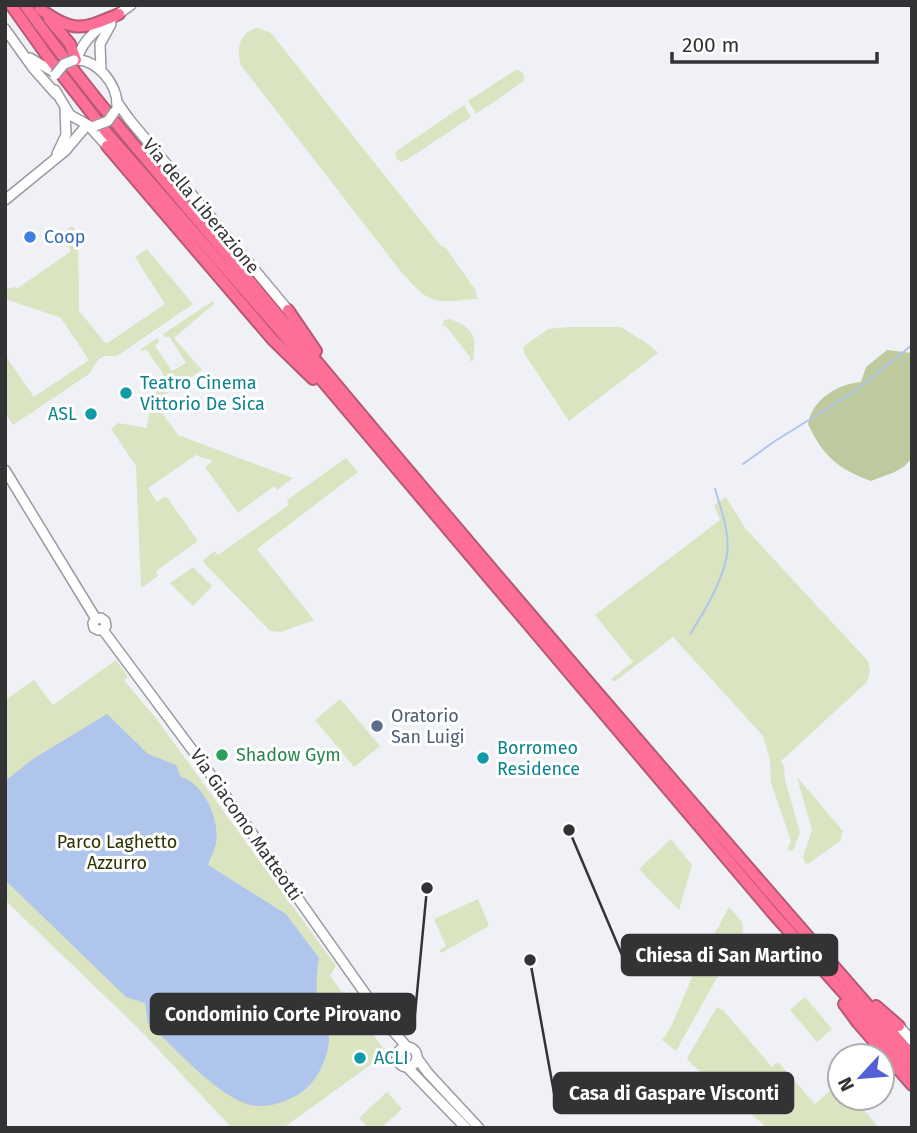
<svg xmlns="http://www.w3.org/2000/svg" width="917" height="1133" font-family="'Fira Sans',sans-serif">
<rect width="100%" height="100%" fill="#f0f1f7"/>
<g fill="#dae4c1">
<path d="M 258,28 L 271,33 L 441,246 L 446,248 L 476,291 L 477,299 C 433,302 433,307 402,273 L 240,64 C 237,47 239,32 258,28 Z"/>
<polygon points="517,69 524,74 524,81 476,114 468,101"/>
<polygon points="464,105 471,117 408,159 401,162 397,159 395,153 398,150"/>
<polygon points="72,226 78,233 79,311 106,344 165,304 135,257 147,249 193,304 117,356 104,356 98,360 89,374 13,425 5,413 5,355 34,397 89,360 61,318 5,299 5,290 13,287 18,288 70,252 70,249 62,233"/>
<polygon points="213,301 214,304 174,338 202,370 154,402 178,435 293,478 277,490 274,486 238,513 205,467 213,461 196,455 148,488 157,502 166,496 198,541 156,571 158,576 141,588 136,466 111,429 118,423 147,428 150,405 154,402 159,379 164,375 146,349 141,352 141,349 157,338 159,342 155,346 172,371 186,363 169,336 165,338 163,334"/>
<path d="M 449,319 C 476,327 476,339 473,361 L 470,361 L 470,357 L 445,325 L 442,327 L 444,320 Z"/>
<polygon points="569,327 621,327 651,346 658,353 569,421 524,353 523,347 548,329"/>
<polygon points="346,458 358,472 257,549 314,620 281,632 270,631 203,562 204,559 215,551 218,555 289,505 287,500"/>
<polygon points="726,497 745,528 868,661 870,672 867,682 781,761 784,767 785,780 800,832 793,851 787,850 791,841 771,783 770,760 763,736 673,637 614,682 611,679 633,662 595,615 720,520 714,505"/>
<polygon points="193,567 212,586 193,606 170,583"/>
<polygon points="116,660 128,677 124,680 158,721 336,966 330,976 387,1053 283,1128 232,1128 139,1029 5,900 5,700 34,680 53,705"/>
<polygon points="340,699 380,746 354,767 315,720"/>
<polygon points="797,777 843,831 840,841 808,864 805,863 803,857 812,830"/>
<polygon points="671,839 692,865 679,910 639,869"/>
<polygon points="478,899 489,926 441,953 440,950 446,946 434,919"/>
<polygon points="729,907 742,922 743,931 676,1051 662,1040 670,1029 694,973"/>
<polygon points="805,997 832,1029 817,1042 790,1010"/>
<polygon points="717,1007 723,1010 772,1067 778,1062 815,1104 840,1082 840,1098 854,1098 879,1128 767,1128 726,1091 691,1064 687,1058"/>
<polygon points="387,1092 402,1109 381,1128 368,1128 359,1118"/>
</g>
<path fill="#bec99e" d="M 887,350 L 912,353 L 912,456 C 906,471 885,475 871,481 C 838,469 823,456 808,424 C 812,400 837,384 861,382 L 866,367 Z"/>
<path fill="#afc5ec" d="M 107,714 L 148,754 L 176,765 L 181,777 C 205,784 220,820 216,844 C 214,851 210,858 208,865 L 286,914 L 319,958 C 316,977 315,992 320,1011 C 322,1021 330,1031 329,1041 C 327,1060 317,1081 302,1092 C 287,1102 265,1110 247,1104 C 214,1093 174,1047 148,1023 L 145,1003 L 126,997 L 5,880 L 5,781 L 33,759 Z"/>
<g fill="none" stroke-linecap="round" stroke-linejoin="round">
<g stroke="#afc5ec" stroke-width="2">
<polyline points="743,464 775,441 854,392 912,345"/>
<path d="M 690,634 C 705,611 723,581 727,554 C 730,533 721,509 715,489"/>
</g>
<defs>
<g id="secondary">
<polyline points="5,29 33,68 56,94"/>
<polyline points="30,58 52,71"/>
<path d="M 74,60 C 97,58 118,85 117,106"/>
<path d="M 77,60 C 83,34 111,20 131,5"/>
<polyline points="101,70 100,44 111,24"/>
<polyline points="55,90 70,115 90,126"/>
<polyline points="117,102 129,119 288,310"/>
<polyline points="89,126 107,146"/>
<polyline points="57,154 66,135 65,108"/>
<polyline points="5,200 65,151 87,125"/>
<polyline points="5,470 96,619 93,623 94,628 98,630 103,630 208,771 386,1023 407,1047"/>
<polyline points="96,619 101,618 105,621 106,626 103,630"/>
<polyline points="899,1026 912,1041"/>
<circle cx="407" cy="1057" r="10"/>
<polyline points="417,1058 428,1073 479,1128"/>
<polyline points="407,1067 466,1128"/>
</g>
<g id="highway">
<polyline points="11,5 48,57 107,133 276,326 771,911 912,1070"/>
<path d="M 25,5 C 104,116 196,216 283,321 C 489,569 700,813 912,1056"/>
<path d="M 40,9 C 75,33 81,30 119,14"/>
<polyline points="49,19 70,44 76,60"/>
<polyline points="107,146 273,340 313,379"/>
<polyline points="288,310 316,351"/>
<polyline points="844,1004 858,1023 912,1085"/>
<polyline points="876,1006 899,1026"/>
</g>
</defs>
<use href="#secondary" stroke="#9a9aa0" stroke-width="12"/>
<use href="#highway" stroke="#b65a74" stroke-width="14"/>
<use href="#secondary" stroke="#fff" stroke-width="9"/>
<use href="#highway" stroke="#fd6f96" stroke-width="10"/>
<defs>
<g id="secondary-bridge">
<polyline points="55,75 64,64 74,60"/>
<polyline points="95,126 108,121 115,111"/>
</g>
</defs>
<use href="#secondary-bridge" stroke="#9a9aa0" stroke-width="12" stroke-linecap="butt"/>
<use href="#secondary-bridge" stroke="#fff" stroke-width="9"/>
</g>
<circle fill="#3f7fe0" stroke="#fff" stroke-width="2.5" cx="30" cy="237" r="7"/>
<g fill="#0f9aa8" stroke="#fff" stroke-width="2.5">
<circle cx="126" cy="393" r="7"/>
<circle cx="91" cy="414" r="7"/>
<circle cx="483" cy="758" r="7"/>
<circle cx="360" cy="1058" r="7"/>
</g>
<circle fill="#5c6f8a" stroke="#fff" stroke-width="2.5" cx="377" cy="726" r="7"/>
<circle fill="#2e9e5b" stroke="#fff" stroke-width="2.5" cx="222" cy="755" r="7"/>
<g text-anchor="middle" stroke-width="6" stroke-linejoin="round" paint-order="stroke">
<g font-size="18" fill="#333335" stroke="#fff">
<text transform="translate(201 206) rotate(50)" y="6">Via della Liberazione</text>
<text transform="translate(246 825) rotate(55)" y="6">Via Giacomo Matteotti</text>
</g>
<g font-size="18" fill="#366cbe" stroke="#fff" text-anchor="start">
<text x="44" y="243">Coop</text>
</g>
<g font-size="18" fill="#0d838f" stroke="#fff" text-anchor="start">
<text x="140" y="389">Teatro Cinema<tspan x="140" dy="21">Vittorio De Sica</tspan></text>
<text x="77" y="420" text-anchor="end">ASL</text>
<text x="497" y="754">Borromeo<tspan x="497" dy="21">Residence</tspan></text>
<text x="374" y="1064">ACLI</text>
</g>
<g font-size="18" fill="#4e5e75" stroke="#fff" text-anchor="start">
<text x="391" y="722">Oratorio<tspan x="391" dy="21">San Luigi</tspan></text>
</g>
<g font-size="18" fill="#27864d" stroke="#fff" text-anchor="start">
<text x="236" y="761">Shadow Gym</text>
</g>
<g font-size="18" fill="#2d3603" stroke="#fff">
<text x="117" y="848">Parco Laghetto<tspan x="117" dy="21">Azzurro</tspan></text>
</g>
</g>
<path fill="none" stroke="#333335" stroke-width="2.5" d="M569 830L622 955M427 888L415 1014M530 960L554 1093"/>
<g fill="#333335" stroke="#fff" stroke-width="2.5">
<circle cx="569" cy="830" r="7"/>
<circle cx="427" cy="888" r="7"/>
<circle cx="530" cy="960" r="7"/>
</g>
<g fill="#333335" stroke="#333335" stroke-width="2.5">
<rect x="622" y="935" width="215" height="40" rx="7"/>
<rect x="151" y="994" width="264" height="40" rx="7"/>
<rect x="554" y="1073" width="239" height="40" rx="7"/>
</g>
<g font-size="19" text-anchor="middle" font-weight="bold" fill="#fff">
<text x="729" y="962">Chiesa di San Martino</text>
<text x="283" y="1021">Condominio Corte Pirovano</text>
<text x="674" y="1100">Casa di Gaspare Visconti</text>
</g>
<rect width="917" height="1133" fill="none" stroke="#333335" stroke-width="14"/>
<g transform="translate(861 1077) rotate(244)"><circle r="33" fill="#ffffff" stroke="#adadae" stroke-width="2"/>
<path d="M0-5L12 26L0 18L-12 26Z" fill="#5360d6"/>
<text y="-10" font-size="19" font-weight="bold" text-anchor="middle" fill="#333335">N</text>
</g>
<path d="M672 52v10h205v-10" fill="none" stroke="#333335" stroke-width="3.5"/>
<text x="682" y="52" font-size="21" fill="#333335" stroke="#ffffff" stroke-width="5" paint-order="stroke">200 m</text>
</svg>
